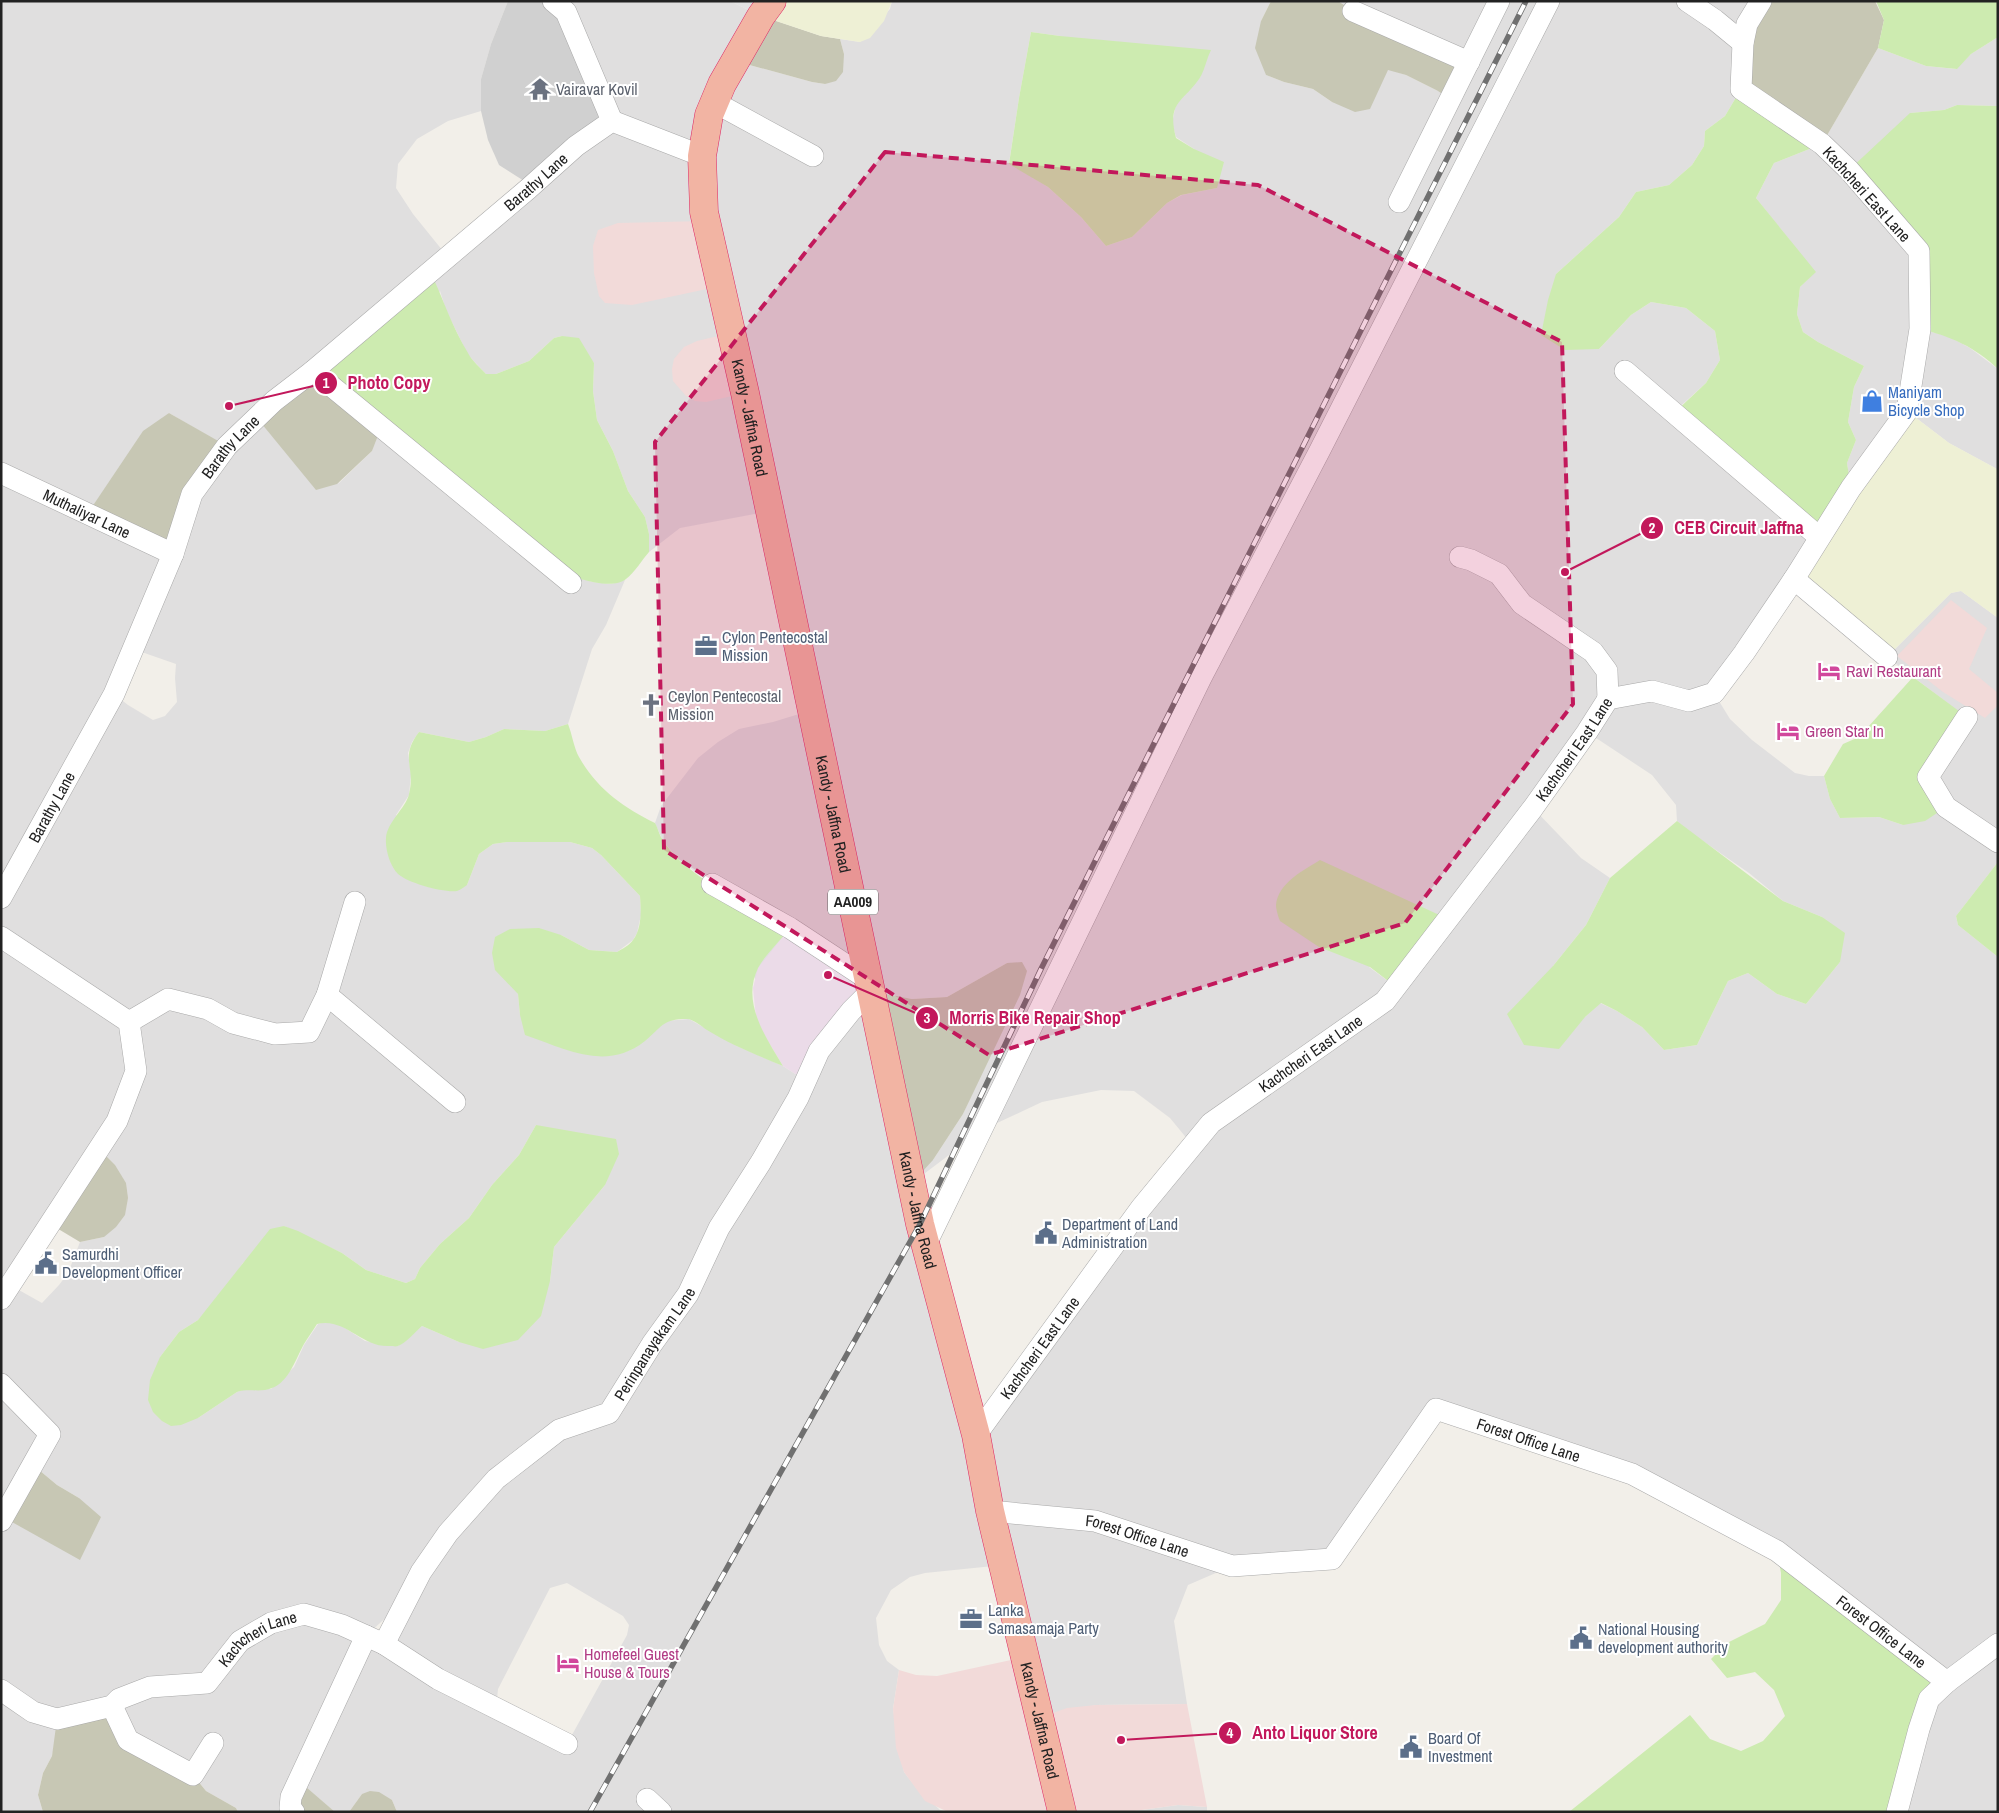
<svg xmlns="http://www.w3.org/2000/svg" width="1999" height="1813" font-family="'Archivo Narrow',sans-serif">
<rect width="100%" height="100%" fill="#f2efe9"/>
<g fill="#e0dfdf" fill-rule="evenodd">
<path d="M 1,1 L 508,1 L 491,44 L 481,79 L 481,111 L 448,121 L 417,139 L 398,164 L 396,188 L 413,214 L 447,256 L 528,189 L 553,1 L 730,1 L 761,16 L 735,61 L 812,82 L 825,84 L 844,54 L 840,39 L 860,42 L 890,9 L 892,1 L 1271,1 L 1261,21 L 1266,75 L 1284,82 L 1313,89 L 1332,102 L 1388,69 L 1406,75 L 1438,91 L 1353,11 L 1338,1 L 1761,1 L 1741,89 L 1725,116 L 1705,131 L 1704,146 L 1692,165 L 1669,185 L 1636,192 L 1619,217 L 1556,274 L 1599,349 L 1631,315 L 1651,302 L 1686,308 L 1715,331 L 1720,360 L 1706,383 L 1674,412 L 1819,537 L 1714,693 L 1730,719 L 1752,740 L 1795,773 L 1809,776 L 1824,776 L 1830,799 L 1840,818 L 1879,817 L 1903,825 L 1928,777 L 1966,717 L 1887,657 L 1951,593 L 1961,591 L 1998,618 L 1998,862 L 1956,916 L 1958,925 L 1998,957 L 1998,1812 L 1897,1812 L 1777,1551 L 1697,1509 L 1436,1409 L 1332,1559 L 1232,1566 L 1188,1585 L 1174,1621 L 1187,1704 L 1096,1705 L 1039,1719 L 1003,1565 L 925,1573 L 910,1577 L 891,1590 L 876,1618 L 879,1645 L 887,1661 L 899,1670 L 893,1709 L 904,1772 L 915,1786 L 940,1810 L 948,1812 L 591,1812 L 602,1788 L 590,1812 L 397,1812 L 392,1800 L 362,1794 L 349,1812 L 335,1812 L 299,1782 L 290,1812 L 238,1812 L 236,1808 L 206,1791 L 193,1775 L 55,1743 L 52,1756 L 43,1773 L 38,1795 L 43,1812 L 1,1812 ZM 1031,32 L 1060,36 L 1201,76 L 1176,104 L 1172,123 L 1176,137 L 1194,149 L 1217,188 L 1182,195 L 1167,203 L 1132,237 L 1106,246 L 1081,217 L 1048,187 L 1009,163 L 1019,98 ZM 440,291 L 446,310 L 468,355 L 486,374 L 496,374 L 529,361 L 554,338 L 562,336 L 594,363 L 593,391 L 597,420 L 613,451 L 628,491 L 645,517 L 649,534 L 649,552 L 680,528 L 770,511 L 812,710 L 773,722 L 739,729 L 718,742 L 698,758 L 661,806 L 655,823 L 663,841 L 678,859 L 712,884 L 800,1077 L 783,1066 L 737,1046 L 689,1019 L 665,1021 L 644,1041 L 628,1051 L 520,1015 L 518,994 L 515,989 L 561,935 L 589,950 L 617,952 L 633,940 L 637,933 L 641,915 L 640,896 L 601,855 L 592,848 L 570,842 L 507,842 L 493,844 L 479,854 L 467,885 L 396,815 L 409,795 L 411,774 L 408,753 L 412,742 L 419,732 L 469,742 L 486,737 L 504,729 L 545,731 L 568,724 L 592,649 L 606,625 L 625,580 L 611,584 L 593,582 L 558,572 L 377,424 L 372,451 L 338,484 ZM 169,413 L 191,426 L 88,513 ZM 133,649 L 176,664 L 175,678 L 177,702 L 165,716 L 153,720 L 128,705 L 114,694 ZM 1587,732 L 1652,775 L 1676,805 L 1677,821 L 1690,832 L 1749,873 L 1783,901 L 1822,917 L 1840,962 L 1806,1004 L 1777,994 L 1748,973 L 1728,981 L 1697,1045 L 1664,1050 L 1642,1027 L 1617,1011 L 1600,1003 L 1585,1017 L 1553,966 L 1586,925 L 1610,878 L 1581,858 L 1533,808 ZM 1448,919 L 1396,987 L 1369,967 ZM 1007,963 L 984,1067 L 963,1114 L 933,1160 L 871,991 L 912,999 L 947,997 ZM 1101,1090 L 1134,1091 L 1170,1118 L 1193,1146 L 976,1434 L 912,1183 L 982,1130 L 1042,1102 ZM 536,1125 L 605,1185 L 554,1247 L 550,1281 L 459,1342 L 422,1326 L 398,1346 L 365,1341 L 342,1326 L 328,1321 L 318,1324 L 304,1345 L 294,1367 L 271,1389 L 242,1390 L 237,1392 L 198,1418 L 160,1357 L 179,1332 L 198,1320 L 225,1289 L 243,1263 L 284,1226 L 342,1253 L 366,1270 L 406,1283 L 415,1279 L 420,1268 L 440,1244 L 469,1218 L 492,1185 L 519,1155 ZM 115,1165 L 104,1237 L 80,1242 L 68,1273 L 59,1285 L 42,1303 L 10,1285 ZM 33,1465 L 57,1485 L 79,1498 L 3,1517 ZM 567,1583 L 623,1616 L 629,1625 L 627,1635 L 567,1744 L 496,1709 L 498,1689 L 550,1588 ZM 406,1599 L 384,1644 L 367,1635 Z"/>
<polygon points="1998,37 1998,106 1957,105 1944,110 1910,113 1919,251 1920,329 1948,336 1970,348 1998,369 1997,469 1949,443 1907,411 1851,488 1847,463 1856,440 1848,422 1854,387 1864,366 1818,342 1803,332 1797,314 1800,287 1815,272 1756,198 1774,163 1822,144 1878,48 1926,66 1956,69 1971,54"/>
<polygon points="1178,1805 1207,1807 1207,1812 1127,1812"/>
</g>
<g fill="#f2dad9">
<polygon points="706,221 721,286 632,305 605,303 599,296 594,273 593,246 598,230 618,223"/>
<polygon points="731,333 745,393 706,402 695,401 686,396 673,381 672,369 674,359 684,347 697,341"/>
<polygon points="1951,600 1987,628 1969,669 1998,693 1998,705 1985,718 1943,692 1897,656"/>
<polygon points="1025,1657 1039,1718 1067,1708 1096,1705 1187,1704 1207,1807 1178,1805 1127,1812 948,1812 925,1801 904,1772 896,1748 893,1709 899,1670 916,1675 937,1676"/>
</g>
<polygon fill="#ebdbe8" points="790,928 869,980 800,1077 783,1066 764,1035 756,1018 753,988 758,968"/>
<polygon fill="#d0d0d0" points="508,1 553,1 612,121 532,186 499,165 488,140 481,111 481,79 491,44"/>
<g fill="#c7c7b4">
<polygon points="1271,1 1338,1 1353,11 1469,62 1451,100 1438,91 1406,75 1388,70 1370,109 1355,112 1332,102 1313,89 1284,82 1266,75 1255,48 1261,21"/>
<polygon points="1761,1 1875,1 1884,20 1878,48 1822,144 1741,89"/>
<polygon points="761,16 821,36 840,39 844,54 843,72 836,81 825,84 812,82 735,61"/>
<polygon points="313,371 377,424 377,438 372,451 337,484 316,490 257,418"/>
<polygon points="169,413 227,446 173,554 88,513 143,431"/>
<polygon points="1022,962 1027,971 1020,995 963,1114 933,1160 912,1183 871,991 912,999 947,997 1007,963"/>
<polygon points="99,1149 115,1165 126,1183 128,1198 125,1215 116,1227 104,1237 80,1242 50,1224"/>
<polygon points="33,1465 57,1485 79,1498 101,1517 80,1560 3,1517"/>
<polygon points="112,1706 128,1740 193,1775 206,1791 236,1808 238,1812 43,1812 38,1795 43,1773 52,1756 57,1719"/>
<polygon points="299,1781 335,1812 290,1812"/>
<polygon points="370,1791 379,1792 392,1800 397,1812 349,1812 362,1794"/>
</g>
<g fill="#eef0d5">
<polygon points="772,1 892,1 884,21 870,38 860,42 821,36 761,16"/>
<polygon points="1907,411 1949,443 1997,469 1998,618 1961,591 1951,593 1887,657 1794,579"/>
</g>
<g fill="#cdebb0">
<polygon points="1876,1 1998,1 1998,37 1971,54 1957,69 1926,66 1878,48 1884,20"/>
<path d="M 1031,32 L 1060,36 L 1211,50 C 1207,58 1205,68 1201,76 C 1185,102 1166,100 1176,138 L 1194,149 L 1224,162 L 1217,188 L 1181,195 L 1167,203 L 1132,237 L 1106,246 L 1081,217 L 1048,187 L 1009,164 L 1019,98 Z"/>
<polygon points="1741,89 1822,144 1774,163 1756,198 1816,272 1800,287 1797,314 1803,332 1818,342 1864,366 1854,387 1848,422 1856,440 1847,463 1851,488 1819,537 1674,413 1706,383 1720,360 1715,331 1686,308 1651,302 1631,315 1599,349 1565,350 1541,335 1548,300 1556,274 1619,217 1636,192 1669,185 1692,165 1704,146 1705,131 1725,116"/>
<path d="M 1957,105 L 1998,106 L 1998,369 C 1975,347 1950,336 1920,329 L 1919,251 L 1849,170 L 1910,113 L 1944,110 Z"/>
<path d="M 430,271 C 443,298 452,327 468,353 C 472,361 480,367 486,374 L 496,374 L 529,361 L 554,338 L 562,336 L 579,338 L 594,363 L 593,391 L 597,420 L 613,451 L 628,491 L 645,517 L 649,534 L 649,552 C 642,560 635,572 626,579 C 611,591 574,577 558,572 L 313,371 Z"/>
<polygon points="1913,677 1967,717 1928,777 1946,807 1925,821 1903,825 1879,817 1840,818 1830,799 1824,776 1843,744 1859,737"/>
<path d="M 568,724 C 572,734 574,748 579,757 C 597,789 623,807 655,823 C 658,828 659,835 663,840 C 683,876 754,908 790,928 C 781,940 765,955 758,968 C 741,1003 766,1037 783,1066 C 757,1055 731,1045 707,1030 C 701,1026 693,1019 687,1019 C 662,1019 662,1027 645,1041 C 606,1072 566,1049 525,1035 L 520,1015 L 518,994 L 495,970 L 492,953 L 495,937 L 510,929 L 539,928 L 561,935 L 589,950 L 617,952 C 622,949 630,945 633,940 C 642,929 641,910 640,896 L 601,855 L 592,848 L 570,842 L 507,842 L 493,844 L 479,854 L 467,885 C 464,887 460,890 457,891 C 444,893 408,883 398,874 C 390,866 385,849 386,838 C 387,822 406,808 409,794 C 416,767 399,758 419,732 L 469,742 L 486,737 L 504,729 L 545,731 Z"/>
<polygon points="1677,821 1783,901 1822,917 1845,933 1840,962 1806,1004 1777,994 1748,973 1728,981 1697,1045 1664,1050 1642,1027 1617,1011 1601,1003 1585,1017 1559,1049 1524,1045 1507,1014 1553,966 1586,925 1610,878"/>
<path d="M 1320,860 L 1448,919 L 1396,987 L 1370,967 L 1319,947 L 1280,921 C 1278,916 1276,909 1276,905 C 1278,883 1304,870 1320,860 Z"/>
<polygon points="1998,862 1998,957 1958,925 1956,916"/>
<path d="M 536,1125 L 616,1139 L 619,1154 L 605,1185 L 554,1247 L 550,1281 L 541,1316 L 518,1340 L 483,1349 L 459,1342 L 422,1326 C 415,1332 406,1343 398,1346 C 395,1347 393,1346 390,1346 C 362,1348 345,1317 317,1324 C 313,1331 308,1337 304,1344 C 296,1358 289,1382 272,1388 C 261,1393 248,1388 237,1392 L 198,1418 L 181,1425 L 171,1426 L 162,1421 L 153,1412 L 148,1400 L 150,1380 L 160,1357 L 179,1332 L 198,1320 L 270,1229 L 284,1226 L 298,1231 L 342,1253 L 366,1270 L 406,1283 L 415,1279 L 420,1268 L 440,1244 L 469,1218 L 492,1185 L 519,1155 Z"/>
<polygon points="1777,1551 1947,1682 1929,1699 1897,1812 1569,1812 1690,1715 1710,1739 1741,1751 1763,1741 1785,1716 1774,1690 1755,1672 1727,1678 1711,1659 1727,1643 1765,1624 1781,1600 1781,1573"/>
</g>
<polygon fill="#e2e2e2" points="730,1 772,1 761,16"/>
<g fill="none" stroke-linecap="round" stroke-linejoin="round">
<defs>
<g id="minor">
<polyline points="553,1 566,12 612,121"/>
<polyline points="1687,1 1715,20 1743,43"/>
<polyline points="1353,11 1469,62"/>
<polyline points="714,102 813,156"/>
<polyline points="1399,202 1499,1"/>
<polyline points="313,371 571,583"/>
<polyline points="1625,371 1819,537"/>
<path id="s1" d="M 1,473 L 173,554"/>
<polyline points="1460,557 1471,560 1499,574 1522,604 1593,652 1607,671 1608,699"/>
<polyline points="1794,579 1887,657"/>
<polyline points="1967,717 1928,777 1946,807 1998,842"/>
<polyline points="712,884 790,928 869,980"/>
<path id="s2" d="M 1,898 L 114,694 L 173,554 L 192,494 L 227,446 L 274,401 L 313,371 L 528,189 L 576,146 L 612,121 L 702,156"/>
<polyline points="1,937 129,1022 136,1071 117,1121 1,1299"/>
<polyline points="327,995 455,1102"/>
<polyline points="129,1022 168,999 208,1009 233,1023 275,1034 309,1032 327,995 355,902"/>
<polyline points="926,1244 1201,678 1320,450 1549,1"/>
<polyline points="1,1384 50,1434 1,1521"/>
<path id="s3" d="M 976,1435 L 1141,1208 L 1211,1123 L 1385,1001 L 1533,808 L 1587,732 L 1608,699 L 1652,691 L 1689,701 L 1714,693 L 1744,653 L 1794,579 L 1851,488 L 1907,411 L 1920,329 L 1919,251 L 1849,170 L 1822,144 L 1741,89 L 1743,43 L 1747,24 L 1761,1"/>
<path id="s4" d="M 990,1511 L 1095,1521 L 1232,1566 L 1332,1559 L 1436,1409 L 1632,1474 L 1777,1551 L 1947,1682 L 1929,1699 L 1919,1729 L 1897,1812"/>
<path id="s5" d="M 384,1644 L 421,1572 L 448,1533 L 496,1479 L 559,1430 L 609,1413 L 652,1344 L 688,1294 L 719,1228 L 761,1162 L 798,1098 L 819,1051 L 851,1011 L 871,991"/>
<polyline points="1947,1682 1998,1644"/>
<path id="s6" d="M 1,1690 L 33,1712 L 57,1719 L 112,1706 L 119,1699 L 150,1687 L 207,1683 L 240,1641 L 271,1623 L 304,1614 L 342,1625 L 384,1644 L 438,1679 L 567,1744"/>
<polyline points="112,1706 128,1740 193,1775 213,1743"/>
<polyline points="647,1799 661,1812"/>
<polyline points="294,1812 290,1808 291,1797 366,1636"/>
</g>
<g id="trunk">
<path id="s7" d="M 772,1 L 761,16 L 722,84 L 709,115 L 702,156 L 704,212 L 745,393 L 920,1224 L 976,1435 L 990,1511 L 1062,1812"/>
</g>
</defs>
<use href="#minor" stroke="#a9a9a9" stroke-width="22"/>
<use href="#trunk" stroke="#dc2a67" stroke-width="29"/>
<use href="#minor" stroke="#fff" stroke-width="21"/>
<use href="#trunk" stroke="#f2b4a3" stroke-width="28"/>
<defs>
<polyline id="rail" points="590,1812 920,1224 1041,969 1526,1"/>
</defs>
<use href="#rail" stroke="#707070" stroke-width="5.5"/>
<use href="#rail" stroke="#fff" stroke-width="4" stroke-dasharray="11" stroke-linecap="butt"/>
</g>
<path fill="#c2185b" fill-opacity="0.2" stroke="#c2185b" stroke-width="4" stroke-dasharray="10 6" stroke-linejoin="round" d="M 885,152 L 1258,185 L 1562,342 L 1573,704 L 1405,923 L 989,1055 L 664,850 L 655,442 Z"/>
<defs>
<symbol id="temple-bare" viewBox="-9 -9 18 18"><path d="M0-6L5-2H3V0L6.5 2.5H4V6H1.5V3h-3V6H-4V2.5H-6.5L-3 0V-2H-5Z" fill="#6b7280" stroke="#fff" stroke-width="2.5" paint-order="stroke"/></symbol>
<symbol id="shop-bare" viewBox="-9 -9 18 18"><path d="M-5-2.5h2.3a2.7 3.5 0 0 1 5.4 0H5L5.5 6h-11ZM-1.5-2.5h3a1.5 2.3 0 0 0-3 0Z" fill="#3f7fe0" stroke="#fff" stroke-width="2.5" paint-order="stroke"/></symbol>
<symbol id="office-bare" viewBox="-9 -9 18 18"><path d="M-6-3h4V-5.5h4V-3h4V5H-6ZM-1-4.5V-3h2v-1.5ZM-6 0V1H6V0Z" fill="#5c6f8a" stroke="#fff" stroke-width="2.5" paint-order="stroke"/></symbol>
<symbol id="hotel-bare" viewBox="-9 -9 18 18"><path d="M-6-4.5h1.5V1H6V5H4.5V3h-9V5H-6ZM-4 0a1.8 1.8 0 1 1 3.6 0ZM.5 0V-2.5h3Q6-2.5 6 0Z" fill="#d1479c" stroke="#fff" stroke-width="2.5" paint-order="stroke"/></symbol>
<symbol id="church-bare" viewBox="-9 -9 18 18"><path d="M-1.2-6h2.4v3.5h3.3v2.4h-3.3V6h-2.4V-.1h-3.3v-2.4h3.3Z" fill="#6b7280" stroke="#fff" stroke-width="2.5" paint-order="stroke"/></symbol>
<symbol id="civic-bare" viewBox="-9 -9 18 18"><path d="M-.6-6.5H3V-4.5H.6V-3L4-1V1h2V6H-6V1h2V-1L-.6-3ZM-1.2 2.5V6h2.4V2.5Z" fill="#5c6f8a" stroke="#fff" stroke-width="2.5" paint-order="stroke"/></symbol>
</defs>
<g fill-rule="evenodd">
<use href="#temple-bare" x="524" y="73" width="32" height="32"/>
<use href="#shop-bare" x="1856" y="385" width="32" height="32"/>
<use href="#office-bare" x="690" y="630" width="32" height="32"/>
<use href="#hotel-bare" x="1813" y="655" width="32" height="32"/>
<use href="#church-bare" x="635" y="689" width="32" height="32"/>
<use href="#hotel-bare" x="1772" y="715" width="32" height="32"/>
<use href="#civic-bare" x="1030" y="1217" width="32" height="32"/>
<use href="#civic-bare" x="30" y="1247" width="32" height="32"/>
<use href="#office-bare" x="955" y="1603" width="32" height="32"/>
<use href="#civic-bare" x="1565" y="1622" width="32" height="32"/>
<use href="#hotel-bare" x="552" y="1647" width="32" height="32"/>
<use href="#civic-bare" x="1395" y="1731" width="32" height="32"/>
</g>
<g text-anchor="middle" stroke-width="4" stroke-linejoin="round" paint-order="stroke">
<rect fill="#fff" stroke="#646464" stroke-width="1" x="828" y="889.5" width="50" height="25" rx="4"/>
<g font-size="15" font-weight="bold" fill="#222">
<text x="853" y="907">AA009</text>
</g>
<g font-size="16" fill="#5b616d" stroke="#fff" text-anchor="start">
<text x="556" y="95">Vairavar Kovil</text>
<text x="668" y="702">Ceylon Pentecostal<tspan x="668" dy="18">Mission</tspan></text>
</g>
<g font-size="16" fill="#222" stroke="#fff">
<text dy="6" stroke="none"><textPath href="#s2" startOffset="914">Barathy Lane</textPath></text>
<text transform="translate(1867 194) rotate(48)" y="6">Kachcheri East Lane</text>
<text dy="6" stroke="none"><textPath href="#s7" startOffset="439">Kandy - Jaffna Road</textPath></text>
<text dy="6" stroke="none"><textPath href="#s2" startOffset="509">Barathy Lane</textPath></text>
<text dy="6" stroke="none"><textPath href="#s1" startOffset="95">Muthaliyar Lane</textPath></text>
<text dy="6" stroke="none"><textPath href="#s3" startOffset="918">Kachcheri East Lane</textPath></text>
<text dy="6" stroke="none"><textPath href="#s2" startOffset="104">Barathy Lane</textPath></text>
<text dy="6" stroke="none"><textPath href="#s7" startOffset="844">Kandy - Jaffna Road</textPath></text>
<text dy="6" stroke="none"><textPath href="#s3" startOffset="512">Kachcheri East Lane</textPath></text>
<text dy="6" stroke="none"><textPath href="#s7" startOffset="1249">Kandy - Jaffna Road</textPath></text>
<text dy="6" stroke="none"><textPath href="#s5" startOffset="416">Perinpanayakam Lane</textPath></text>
<text dy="6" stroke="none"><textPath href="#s3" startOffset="108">Kachcheri East Lane</textPath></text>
<text dy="6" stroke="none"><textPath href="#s4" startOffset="630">Forest Office Lane</textPath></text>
<text dy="6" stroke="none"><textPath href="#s4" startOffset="150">Forest Office Lane</textPath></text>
<text dy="6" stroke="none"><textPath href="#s4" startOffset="1035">Forest Office Lane</textPath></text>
<text dy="6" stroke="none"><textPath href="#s6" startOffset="290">Kachcheri Lane</textPath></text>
<text dy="6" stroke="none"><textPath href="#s7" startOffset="1774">Kandy - Jaffna Road</textPath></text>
</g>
<g font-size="16" fill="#366cbe" stroke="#fff" text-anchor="start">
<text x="1888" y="398">Maniyam<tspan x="1888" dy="18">Bicycle Shop</tspan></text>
</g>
<g font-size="16" fill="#4e5e75" stroke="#fff" text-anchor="start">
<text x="722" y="643">Cylon Pentecostal<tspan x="722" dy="18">Mission</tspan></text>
<text x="1062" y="1230">Department of Land<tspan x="1062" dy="18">Administration</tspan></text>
<text x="62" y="1260">Samurdhi<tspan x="62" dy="18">Development Officer</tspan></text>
<text x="988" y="1616">Lanka<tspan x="988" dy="18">Samasamaja Party</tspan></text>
<text x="1598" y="1635">National Housing<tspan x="1598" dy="18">development authority</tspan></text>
<text x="1428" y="1744">Board Of<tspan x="1428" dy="18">Investment</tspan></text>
</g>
<g font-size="16" fill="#b23c85" stroke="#fff" text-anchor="start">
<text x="1846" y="677">Ravi Restaurant</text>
<text x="1805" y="737">Green Star In</text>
<text x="584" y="1660">Homefeel Guest<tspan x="584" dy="18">House &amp; Tours</tspan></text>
</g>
</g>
<path fill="none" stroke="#c2185b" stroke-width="2" d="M229 406L326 383M1565 572L1652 528M828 975L927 1018M1121 1740L1230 1733"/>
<g fill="#c2185b" stroke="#fff" stroke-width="2">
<circle cx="229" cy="406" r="5"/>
<circle cx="1565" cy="572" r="5"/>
<circle cx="828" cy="975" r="5"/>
<circle cx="1121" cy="1740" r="5"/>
<circle cx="326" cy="383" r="12"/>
<circle cx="1652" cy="528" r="12"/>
<circle cx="927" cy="1018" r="12"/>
<circle cx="1230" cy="1733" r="12"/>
</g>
<g font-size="15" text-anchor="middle" font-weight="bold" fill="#fff">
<text x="326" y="388">1</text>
<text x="1652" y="533">2</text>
<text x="927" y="1023">3</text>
<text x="1230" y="1738">4</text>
</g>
<g font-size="18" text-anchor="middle" font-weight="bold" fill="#c2185b" stroke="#fff" stroke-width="4" stroke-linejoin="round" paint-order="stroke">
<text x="389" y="389">Photo Copy</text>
<text x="1739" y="534">CEB Circuit Jaffna</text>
<text x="1035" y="1024">Morris Bike Repair Shop</text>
<text x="1315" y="1739">Anto Liquor Store</text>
</g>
<rect width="1999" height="1813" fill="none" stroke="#222222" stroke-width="5"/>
</svg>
